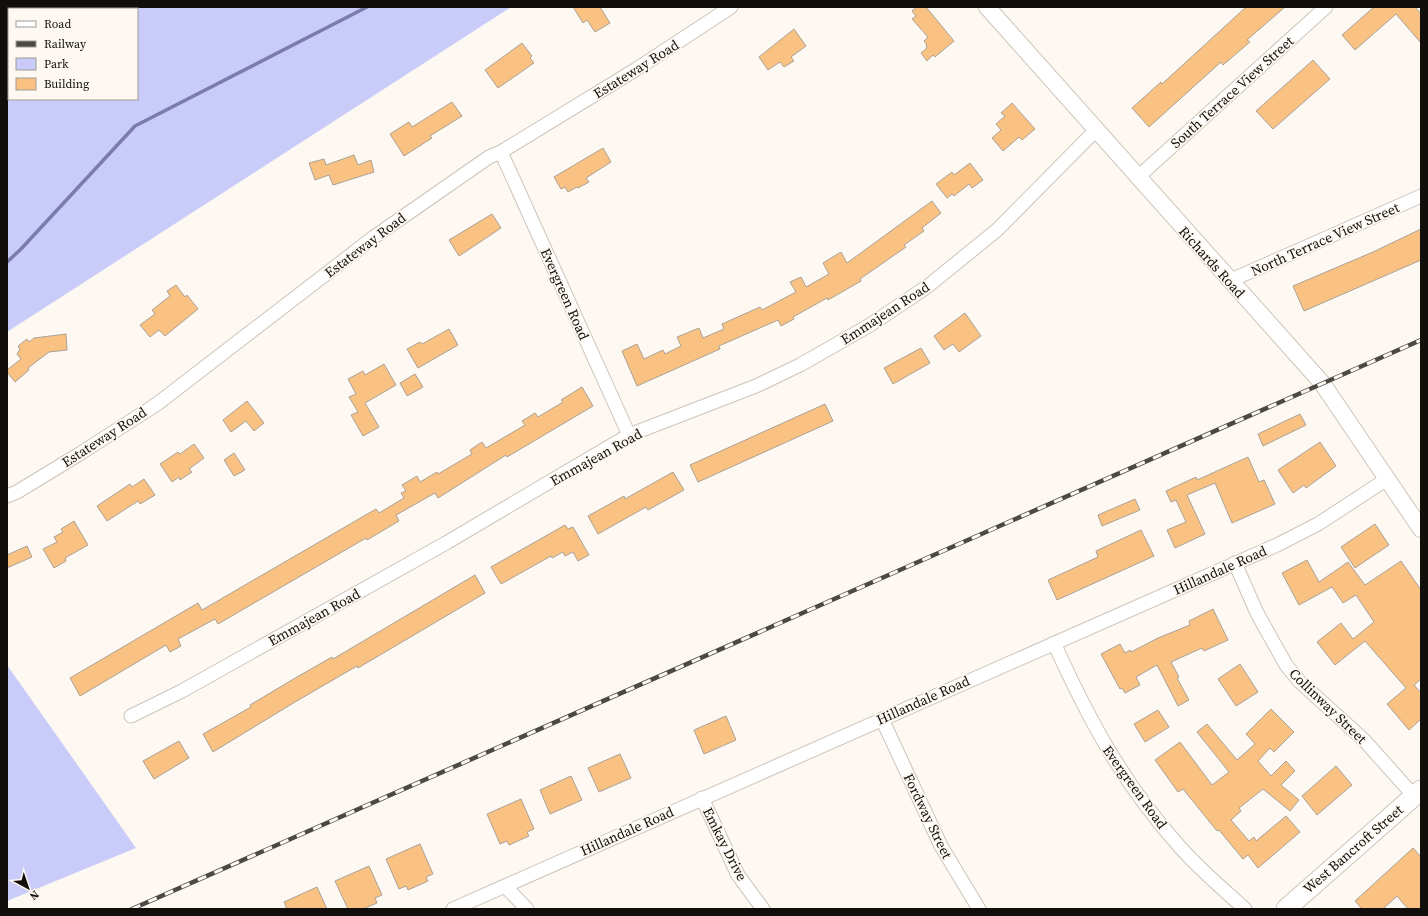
<svg xmlns="http://www.w3.org/2000/svg" width="1428" height="916" font-family="'Source Serif 4',serif">
<rect width="100%" height="100%" fill="#fef8f2"/>
<g fill="#c9ccf9" fill-rule="evenodd">
<path d="M 7,7 L 511,7 L 7,332 ZM 9,9 L 137,9 L 137,99 L 9,99 Z"/>
<polygon points="7,665 136,848 7,901"/>
</g>
<g fill="none" stroke-linecap="round" stroke-linejoin="round">
<polyline stroke="#7b7cad" stroke-width="3.5" points="7,262 21,249 135,126 367,7"/>
</g>
<g fill="#f9c283" stroke="#aaa197">
<polygon points="573,7 600,7 610,23 595,32 587,20 583,23"/>
<polygon points="917,7 926,7 954,41 935,57 933,55 927,61 921,53 927,48 926,46 927,45 924,41 928,37 912,19 916,16 912,11"/>
<polygon points="1246,7 1285,7 1247,40 1250,42 1223,65 1221,62 1149,127 1132,108 1161,82 1162,84"/>
<polygon points="1374,7 1415,7 1421,14 1421,43 1396,14 1355,50 1342,35"/>
<polygon points="794,29 806,46 791,57 794,61 784,67 780,62 768,70 759,57"/>
<polygon points="522,43 532,56 530,58 534,63 498,88 485,70"/>
<polygon points="1313,60 1330,79 1273,129 1256,111"/>
<polygon points="452,102 462,116 430,136 432,138 404,156 390,134 409,122 412,127"/>
<polygon points="1012,103 1035,129 1022,140 1019,137 1003,151 992,138 1001,130 996,124 1005,116 1001,113"/>
<polygon points="603,148 611,162 586,178 589,182 578,188 577,187 568,192 565,187 561,189 554,177"/>
<polygon points="354,155 358,165 371,160 374,172 333,185 329,175 315,180 309,163 324,159 326,165"/>
<polygon points="970,163 983,180 972,188 969,184 954,196 952,194 947,198 936,184 952,172 954,175"/>
<polygon points="932,201 941,213 922,228 924,231 904,245 906,247 860,279 861,281 828,300 827,298 793,317 794,319 781,326 778,320 719,346 720,349 637,386 622,351 637,344 644,359 663,350 665,354 681,346 677,337 699,328 703,338 724,329 722,324 760,307 762,310 796,292 790,282 801,277 806,287 829,274 823,263 841,252 847,263"/>
<polygon points="492,214 501,228 459,256 449,240"/>
<polygon points="1421,229 1421,260 1304,311 1293,286 1373,252"/>
<polygon points="176,285 185,297 187,295 198,309 165,336 159,330 150,337 140,325 155,314 152,310 170,296 167,291"/>
<polygon points="965,313 981,336 959,352 953,344 944,350 934,336"/>
<polygon points="449,329 458,345 418,368 407,349 420,342 422,344"/>
<polygon points="66,334 67,350 49,352 28,368 29,370 15,382 7,372 7,370 21,359 17,354 20,349 18,346 27,339 29,342 34,338"/>
<polygon points="921,348 930,363 893,384 884,368"/>
<polygon points="384,364 396,385 365,403 379,427 363,436 351,415 358,412 349,397 356,394 348,379 363,371 365,375"/>
<polygon points="415,374 423,387 407,396 400,383"/>
<polygon points="582,387 593,406 507,457 506,455 438,498 435,493 396,515 399,521 367,540 366,538 218,624 215,619 178,639 181,646 170,652 166,645 80,696 70,678 198,603 202,610 376,509 379,513 404,498 401,493 406,491 402,485 417,476 420,482 437,472 438,474 472,454 470,450 482,442 486,448 525,425 522,421 535,413 538,417 563,402 561,400"/>
<polygon points="247,401 264,423 254,431 246,421 231,432 223,420"/>
<polygon points="825,404 833,421 698,482 690,465"/>
<polygon points="1300,414 1306,425 1263,446 1258,434"/>
<polygon points="1320,442 1336,466 1306,488 1304,485 1293,493 1278,470"/>
<polygon points="194,444 204,458 189,469 192,472 180,480 179,477 172,482 160,464 178,452 180,454"/>
<polygon points="234,453 245,470 234,476 224,460"/>
<polygon points="1248,457 1259,482 1264,480 1275,504 1232,523 1215,483 1187,495 1205,534 1175,548 1167,530 1186,522 1176,500 1171,502 1166,491 1196,477 1197,480"/>
<polygon points="673,472 684,490 648,510 646,507 598,534 588,516 624,496 625,499"/>
<polygon points="144,479 155,495 140,504 138,501 107,521 97,506 130,484 132,487"/>
<polygon points="1135,499 1140,510 1102,526 1098,515"/>
<polygon points="74,521 88,545 65,558 66,561 54,568 43,549 57,542 54,537 63,532 61,529"/>
<polygon points="1375,524 1389,545 1355,568 1341,547"/>
<polygon points="565,525 568,529 573,527 589,555 578,561 573,552 565,556 563,552 552,558 551,556 501,584 491,567"/>
<polygon points="1141,530 1154,556 1057,600 1048,580 1098,557 1096,551"/>
<polygon points="27,546 32,557 7,568 7,555"/>
<polygon points="1307,560 1319,582 1348,562 1365,585 1401,561 1421,590 1421,679 1414,685 1421,693 1421,719 1409,730 1387,704 1406,688 1365,641 1335,665 1317,642 1341,623 1353,639 1374,622 1356,595 1343,603 1332,587 1299,605 1282,573"/>
<polygon points="475,575 485,593 358,668 357,666 295,702 213,752 203,734 251,707 250,705 297,677 332,657 333,659"/>
<polygon points="1213,609 1228,640 1204,651 1202,648 1171,662 1179,677 1177,678 1189,700 1178,706 1157,665 1136,677 1140,685 1125,693 1122,688 1120,689 1101,654 1120,644 1125,653 1130,650 1131,652 1158,638 1190,625 1189,621"/>
<polygon points="1240,664 1258,692 1236,706 1218,679"/>
<polygon points="1271,709 1294,732 1274,752 1270,748 1258,761 1271,776 1286,761 1295,771 1281,785 1299,800 1290,811 1263,789 1239,808 1241,811 1231,820 1249,841 1254,837 1256,841 1286,816 1300,832 1258,868 1248,855 1243,859 1219,830 1217,831 1183,789 1178,792 1155,760 1180,742 1212,785 1229,772 1197,732 1207,724 1237,760 1255,744 1246,734"/>
<polygon points="1158,710 1169,727 1145,742 1134,724"/>
<polygon points="726,716 736,740 704,754 694,730"/>
<polygon points="179,741 189,758 154,779 143,761"/>
<polygon points="620,754 631,778 599,792 588,768"/>
<polygon points="1336,766 1352,785 1317,815 1302,796"/>
<polygon points="571,776 582,800 550,814 540,790"/>
<polygon points="521,799 534,829 527,832 529,836 509,845 507,841 500,844 487,814"/>
<polygon points="420,844 433,874 426,877 428,881 408,890 406,886 399,889 386,859"/>
<polygon points="1413,848 1421,857 1421,909 1408,909 1397,896 1383,909 1362,909 1355,901"/>
<polygon points="369,866 382,895 375,898 377,903 363,909 348,909 335,881"/>
<polygon points="317,887 327,909 287,909 284,902"/>
</g>
<g fill="none" stroke-linecap="round" stroke-linejoin="round">
<defs>
<g id="minor">
<polyline points="501,152 629,435"/>
<polyline points="1137,178 1326,7"/>
<polyline points="1229,281 1421,196"/>
<polyline points="7,496 17,492 81,453 157,404 374,237 489,157 501,152 635,70 731,7"/>
<polyline points="1235,563 1257,613 1286,665 1300,682 1364,740 1414,796"/>
<path d="M 1054,643 C 1089,720 1122,782 1179,846 C 1199,869 1223,889 1245,909"/>
<polyline points="131,716 182,691 446,543 629,435 756,386 800,365 870,325 928,286 997,230 1096,130"/>
<polyline points="882,719 941,846 979,909"/>
<polyline points="702,798 738,875 763,909"/>
<polyline points="505,886 527,909"/>
<polyline points="453,909 1277,545 1318,524 1387,479"/>
</g>
<polyline id="tertiary" points="987,7 1322,383 1421,529"/>
<polyline id="secondary" points="1286,909 1421,790"/>
</defs>
<use href="#minor" stroke="#cdc4b9" stroke-width="15"/>
<use href="#tertiary" stroke="#cdc4b9" stroke-width="18"/>
<use href="#secondary" stroke="#cdc4b9" stroke-width="21"/>
<use href="#minor" stroke="#fff" stroke-width="13"/>
<use href="#tertiary" stroke="#fff" stroke-width="16"/>
<use href="#secondary" stroke="#fff" stroke-width="19"/>
<defs>
<polyline id="rail" points="132,909 1421,340"/>
</defs>
<use href="#rail" stroke="#4c4945" stroke-width="4.5"/>
<use href="#rail" stroke="#fef8f2" stroke-width="3" stroke-dasharray="9" stroke-linecap="butt"/>
</g>
<g text-anchor="middle" stroke-width="3.5" stroke-linejoin="round" paint-order="stroke">
<g font-size="14" fill="#110e0b" stroke="#fef8f2">
<text transform="translate(636 69) rotate(-32)" y="5">Estateway Road</text>
<text transform="translate(1232 92) rotate(-42)" y="5">South Terrace View Street</text>
<text transform="translate(1325 239) rotate(-24)" y="5">North Terrace View Street</text>
<text transform="translate(365 245) rotate(-37)" y="5">Estateway Road</text>
<text transform="translate(1212 262) rotate(48)" y="5">Richards Road</text>
<text transform="translate(565 294) rotate(66)" y="5">Evergreen Road</text>
<text transform="translate(885 313) rotate(-33)" y="5">Emmajean Road</text>
<text transform="translate(104 437) rotate(-33)" y="5">Estateway Road</text>
<text transform="translate(596 457) rotate(-29)" y="5">Emmajean Road</text>
<text transform="translate(1220 570) rotate(-24)" y="5">Hillandale Road</text>
<text transform="translate(314 617) rotate(-29)" y="5">Emmajean Road</text>
<text transform="translate(923 700) rotate(-24)" y="5">Hillandale Road</text>
<text transform="translate(1328 706) rotate(44)" y="5">Collinway Street</text>
<text transform="translate(1135 787) rotate(54)" y="5">Evergreen Road</text>
<text transform="translate(928 816) rotate(64)" y="5">Fordway Street</text>
<text transform="translate(627 831) rotate(-24)" y="5">Hillandale Road</text>
<text transform="translate(725 844) rotate(63)" y="5">Emkay Drive</text>
<text transform="translate(1353 849) rotate(-41)" y="5">West Bancroft Street</text>
</g>
</g>
<rect width="1428" height="916" fill="none" stroke="#110e0b" stroke-width="16"/>
<rect x="8" y="8" width="130" height="92" fill="#fef8f2" stroke="#9f9a96"/>
<rect x="16" y="21" width="20" height="6" fill="#ffffff" stroke="#9f9a96"/>
<text x="44" y="28" font-size="12" fill="#110e0b">Road</text>
<rect x="16" y="41" width="20" height="6" fill="#4c4945" stroke="#9f9a96"/>
<text x="44" y="48" font-size="12" fill="#110e0b">Railway</text>
<rect x="16" y="58" width="20" height="12" fill="#c9ccf9" stroke="#9f9a96"/>
<text x="44" y="68" font-size="12" fill="#110e0b">Park</text>
<rect x="16" y="78" width="20" height="12" fill="#f9c283" stroke="#9f9a96"/>
<text x="44" y="88" font-size="12" fill="#110e0b">Building</text>
<g transform="translate(28 888) rotate(140)" stroke="#fef8f2" stroke-width="3" paint-order="stroke">
<path d="M0-3L7 15L0 10L-7 15Z" fill="#110e0b"/>
<text y="-6" font-size="11" font-weight="bold" text-anchor="middle" fill="#110e0b">N</text>
</g>
</svg>
